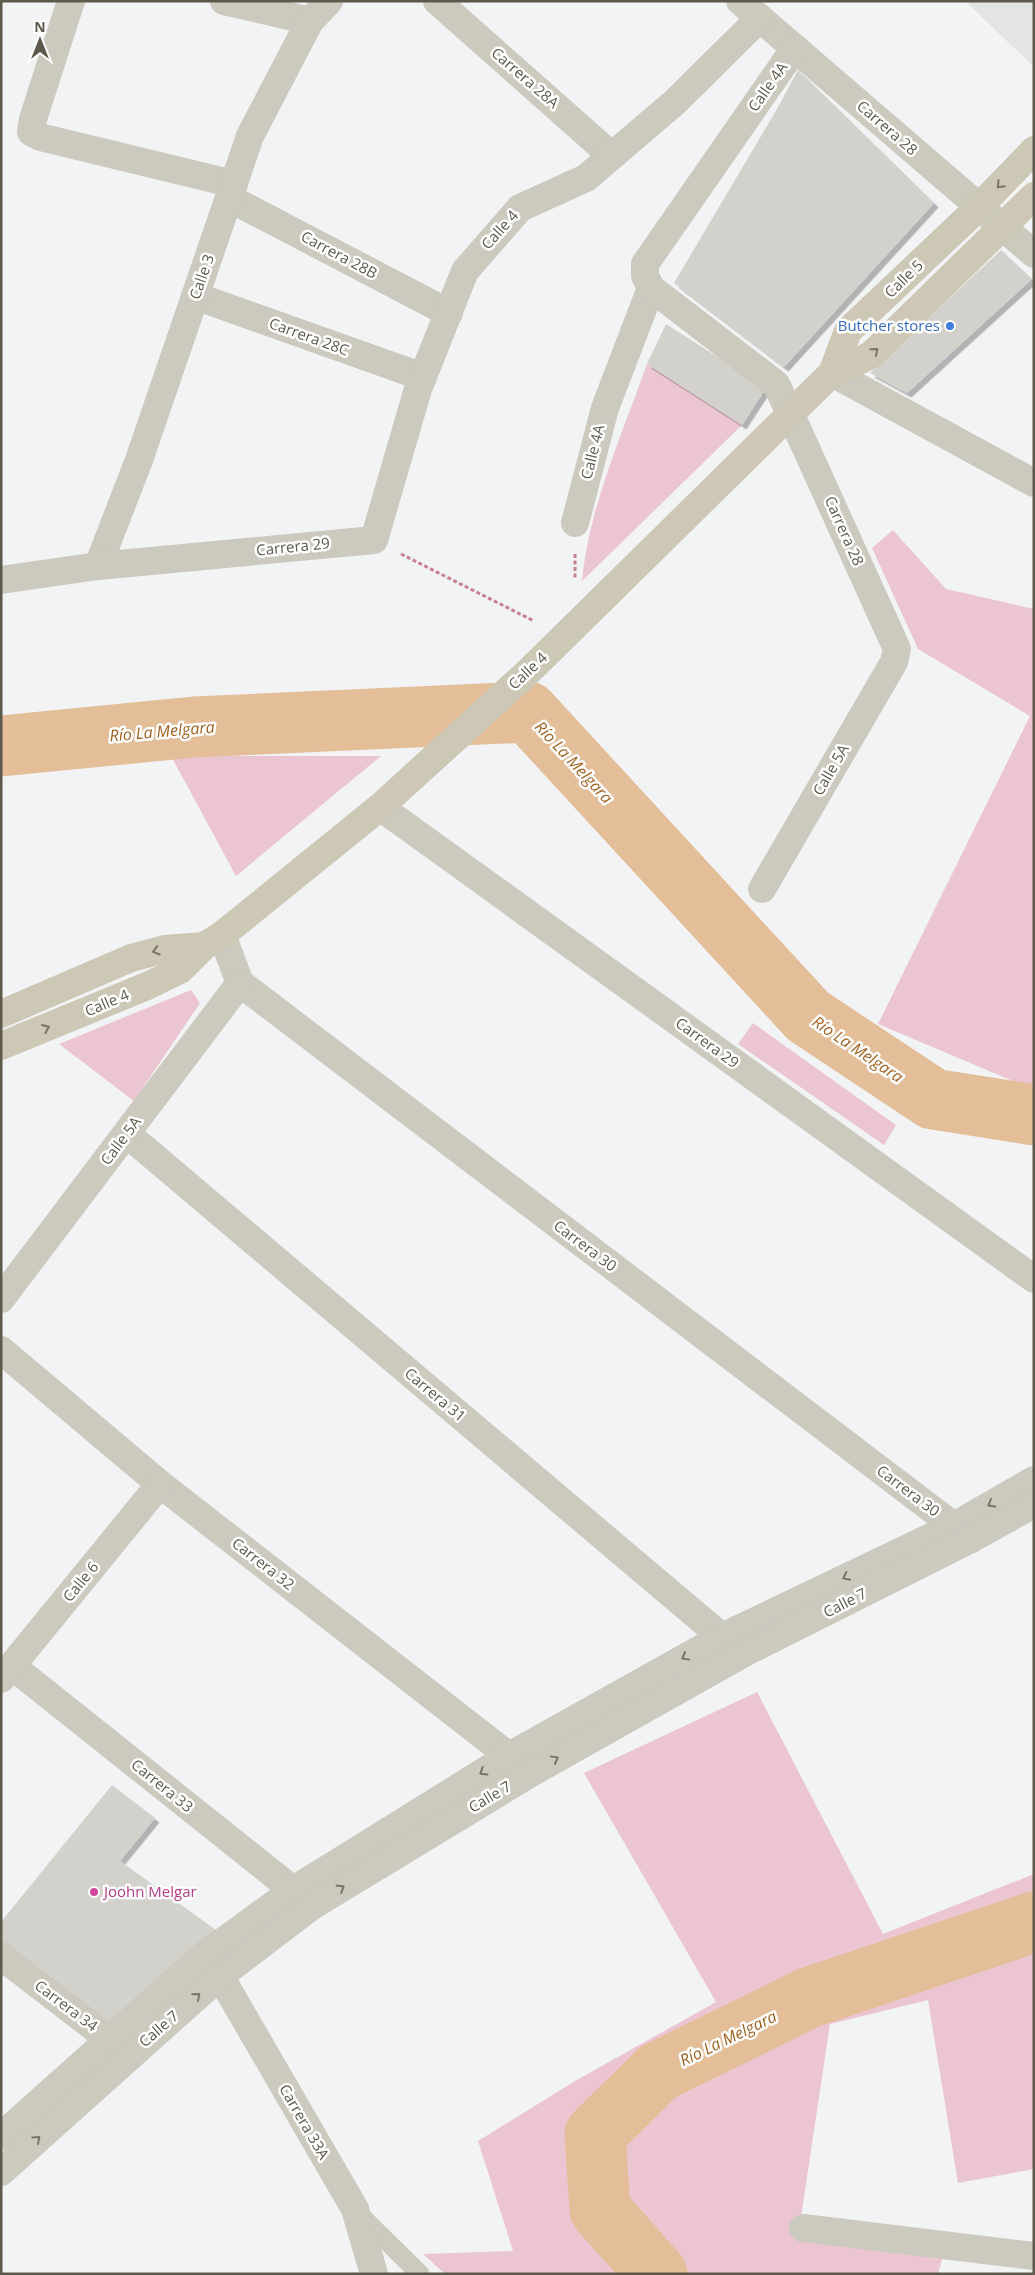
<svg xmlns="http://www.w3.org/2000/svg" width="1035" height="2275" font-family="'Open Sans',sans-serif">
<defs>
<filter id="shadow"><feDropShadow dx="4.5" dy="4.5" stdDeviation="0" flood-color="#0004"/></filter>
</defs>
<rect width="100%" height="100%" fill="#f2f3f4"/>
<polygon fill="#e3e5e5" points="965,1 1034,1 1034,67"/>
<g fill="#ebc6d2">
<path d="M 647,364 L 742,425 L 582,581 C 589,507 622,435 647,364 Z"/>
<polygon points="893,530 946,589 1034,609 1034,1090 878,1024 1030,716 918,649 872,548"/>
<polygon points="171,756 381,756 236,876"/>
<polygon points="191,990 200,1003 134,1101 59,1044"/>
<polygon points="753,1023 896,1125 884,1145 738,1044"/>
<polygon points="757,1692 883,1934 1034,1874 1034,2169 958,2183 928,2000 830,2024 798,2237 942,2259 938,2274 445,2274 423,2254 513,2251 478,2141 575,2081 716,2002 584,1773"/>
</g>
<g fill="none" stroke-linecap="round" stroke-linejoin="round">
<g stroke="#e3be98" stroke-width="61">
<polyline points="1,746 194,727 528,712 808,1016 933,1099 1034,1115"/>
<polyline points="657,2274 600,2210 595,2134 658,2072 808,1998 1034,1922"/>
</g>
</g>
<g fill="#d2d1cc" filter="url(#shadow)">
<polygon points="798,70 934,203 784,367 674,283 777,109"/>
<polygon points="1001,250 1032,279 907,393 870,373"/>
<polygon points="666,324 766,388 742,425 647,364"/>
<polygon points="112,1785 155,1818 120,1861 216,1930 110,2024 1,1944 1,1922"/>
</g>
<g fill="none" stroke-linecap="round" stroke-linejoin="round">
<g stroke="#c6828f" stroke-width="3" stroke-dasharray="4 2.5" stroke-linecap="butt">
<polyline points="401,554 534,621"/>
<polyline points="575,554 575,580"/>
</g>
<polyline stroke="#ccc9bf" stroke-width="19" points="357,2212 420,2274"/>
<g stroke="#ccc9bf" stroke-width="28">
<polyline points="71,1 33,119 31,132 40,137 234,184"/>
<polyline points="224,1 310,21"/>
<polyline points="437,1 612,156"/>
<polyline points="740,1 1034,254"/>
<polyline points="229,198 449,313"/>
<polyline points="195,296 423,377"/>
<polyline points="832,373 1034,483"/>
<polyline points="575,523 605,408 651,288"/>
<polyline points="98,566 139,460 250,136 310,21 329,1"/>
<polyline points="1,580 98,566 374,540 418,389 465,271 520,208 586,178 675,102 760,18"/>
<polyline points="380,807 1034,1279"/>
<polyline points="762,889 894,662 897,649 790,413 776,384 651,288 645,276 645,264 795,48"/>
<polyline points="222,935 240,983 971,1539"/>
<polyline points="127,1134 722,1637 740,1648"/>
<polyline points="1,1299 240,983"/>
<polyline points="1,1350 160,1484 527,1770"/>
<polyline points="12,1666 312,1905"/>
<polyline points="1,1679 160,1484"/>
<polyline points="1,1956 127,2053"/>
<polyline points="220,1976 355,2209 374,2274"/>
<polyline points="803,2228 1034,2256"/>
</g>
<g stroke="#ccc9bf" stroke-width="28">
<polyline points="1,2136 203,1956 292,1891 509,1756 722,1637 954,1526 1034,1480"/>
<polyline points="1,2172 220,1976 312,1906 531,1773 746,1652 971,1539 1034,1504"/>
</g>
<g stroke="#cdc8b5" stroke-width="28">
<polyline points="832,373 848,331 979,207 1034,150"/>
<polyline points="1,1014 131,958 165,949 204,946"/>
<polyline points="1,1046 147,986 180,970 204,946 222,935 380,807 527,673 832,373 871,355 1034,196"/>
</g>
</g>
<defs><path id="oneway-chevron" d="M-2-3.5L2.5 0L-2 3.5" fill="none" stroke-width="1.6" stroke-linecap="round" stroke-linejoin="round" transform="scale(1.25)"/></defs>
<g stroke="#797566">
<use href="#oneway-chevron" transform="translate(1000 185) rotate(134)"/>
<use href="#oneway-chevron" transform="translate(875 351) rotate(-40)"/>
<use href="#oneway-chevron" transform="translate(156 951) rotate(164)"/>
<use href="#oneway-chevron" transform="translate(46 1028) rotate(-23)"/>
</g>
<g stroke="#797568">
<use href="#oneway-chevron" transform="translate(991 1504) rotate(150)"/>
<use href="#oneway-chevron" transform="translate(846 1577) rotate(154)"/>
<use href="#oneway-chevron" transform="translate(685 1657) rotate(151)"/>
<use href="#oneway-chevron" transform="translate(555 1759) rotate(-29)"/>
<use href="#oneway-chevron" transform="translate(483 1772) rotate(148)"/>
<use href="#oneway-chevron" transform="translate(341 1888) rotate(-31)"/>
<use href="#oneway-chevron" transform="translate(197 1996) rotate(-41)"/>
<use href="#oneway-chevron" transform="translate(37 2139) rotate(-42)"/>
</g>
<circle fill="#3f7fe0" stroke="#fff" stroke-width="2" cx="950" cy="326" r="5"/>
<circle fill="#d1479c" stroke="#fff" stroke-width="2" cx="94" cy="1892" r="5"/>
<g text-anchor="middle" stroke-width="5" stroke-linejoin="round" paint-order="stroke">
<g font-size="15" fill="#5d594b" stroke="#fff">
<text transform="translate(525 78) rotate(41)" y="5">Carrera 28A</text>
<text transform="translate(768 87) rotate(-55)" y="5">Calle 4A</text>
<text transform="translate(887 128) rotate(41)" y="5">Carrera 28</text>
<text transform="translate(500 230) rotate(-48)" y="5">Calle 4</text>
<text transform="translate(339 255) rotate(28)" y="5">Carrera 28B</text>
<text transform="translate(202 277) rotate(-71)" y="5">Calle 3</text>
<text transform="translate(904 279) rotate(-44)" y="5">Calle 5</text>
<text transform="translate(309 337) rotate(20)" y="5">Carrera 28C</text>
<text transform="translate(593 452) rotate(-76)" y="5">Calle 4A</text>
<text transform="translate(844 531) rotate(66)" y="5">Carrera 28</text>
<text transform="translate(293 547) rotate(-6)" y="5">Carrera 29</text>
<text transform="translate(528 671) rotate(-43)" y="5">Calle 4</text>
<text transform="translate(831 770) rotate(-60)" y="5">Calle 5A</text>
<text transform="translate(107 1003) rotate(-23)" y="5">Calle 4</text>
<text transform="translate(707 1043) rotate(36)" y="5">Carrera 29</text>
<text transform="translate(121 1141) rotate(-53)" y="5">Calle 5A</text>
<text transform="translate(585 1246) rotate(37)" y="5">Carrera 30</text>
<text transform="translate(435 1395) rotate(40)" y="5">Carrera 31</text>
<text transform="translate(908 1491) rotate(37)" y="5">Carrera 30</text>
<text transform="translate(263 1564) rotate(38)" y="5">Carrera 32</text>
<text transform="translate(81 1582) rotate(-51)" y="5">Calle 6</text>
<text transform="translate(845 1603) rotate(-27)" y="5">Calle 7</text>
<text transform="translate(162 1786) rotate(39)" y="5">Carrera 33</text>
<text transform="translate(490 1797) rotate(-31)" y="5">Calle 7</text>
<text transform="translate(66 2006) rotate(37)" y="5">Carrera 34</text>
<text transform="translate(159 2029) rotate(-41)" y="5">Calle 7</text>
<text transform="translate(304 2122) rotate(60)" y="5">Carrera 33A</text>
</g>
<g font-size="15" fill="#366cbe" stroke="#fff" text-anchor="end">
<text x="940" y="331">Butcher stores</text>
</g>
<g font-size="15" fill="#b23c85" stroke="#fff" text-anchor="start">
<text x="104" y="1897">Joohn Melgar</text>
</g>
<g font-size="16" font-style="italic" fill="#9f5f1d" stroke="#fff">
<text transform="translate(162 731) rotate(-5)" y="6">Río La Melgara</text>
<text transform="translate(574 762) rotate(47)" y="6">Río La Melgara</text>
<text transform="translate(858 1049) rotate(34)" y="6">Río La Melgara</text>
<text transform="translate(728 2038) rotate(-26)" y="6">Río La Melgara</text>
</g>
</g>
<rect width="1035" height="2275" fill="none" stroke="#5d594b" stroke-width="5"/>
<g transform="translate(40 40)" stroke="#ffffff" stroke-width="4" paint-order="stroke">
<path d="M0-4L9 19L0 12L-9 19Z" fill="#5d594b"/>
<text y="-8" font-size="14" font-weight="bold" text-anchor="middle" fill="#5d594b">N</text>
</g>
</svg>
